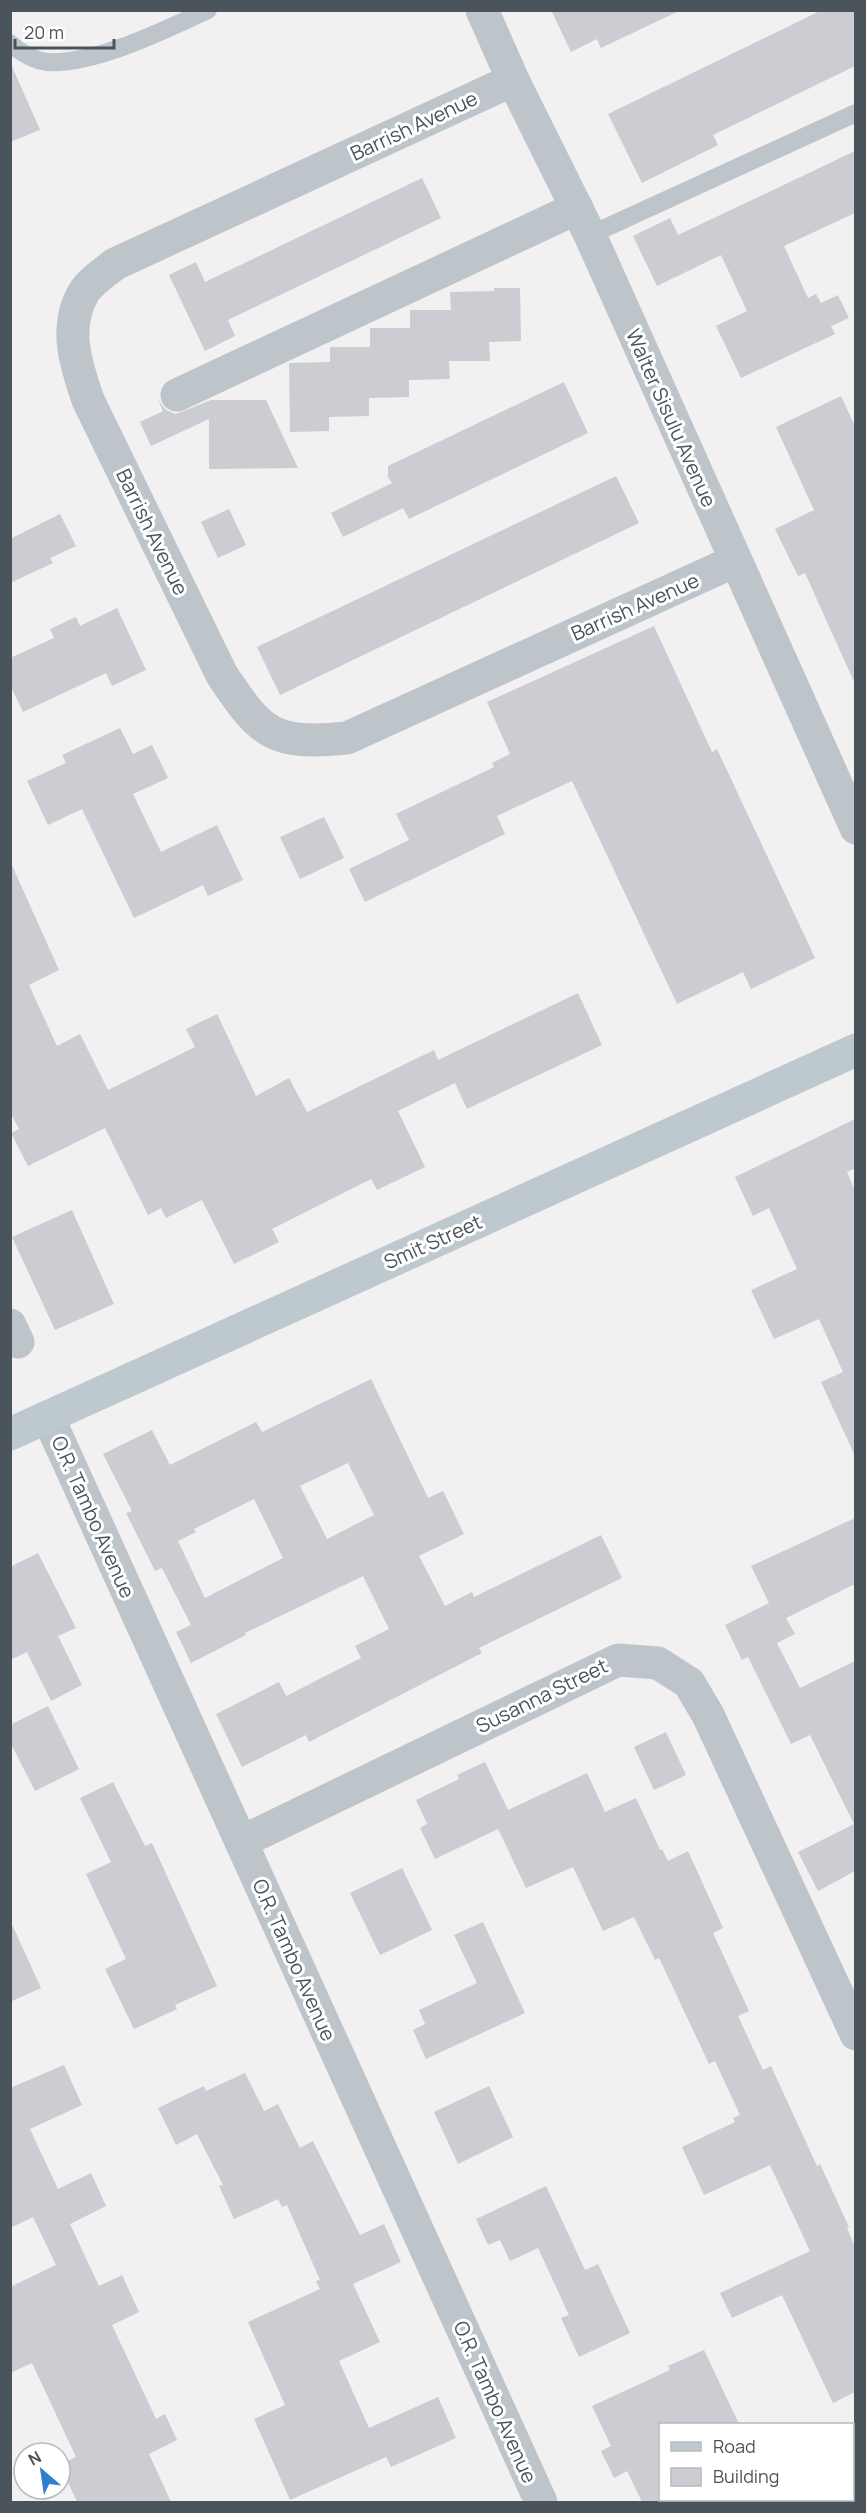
<svg xmlns="http://www.w3.org/2000/svg" width="866" height="2513" font-family="Manrope,sans-serif">
<rect width="100%" height="100%" fill="#f2f0f0"/>
<g fill="#cbcdd2" fill-rule="evenodd">
<polygon points="551,10 681,10 601,48 597,39 571,52"/>
<polygon points="822,10 855,10 855,66 713,135 718,145 642,183 608,114"/>
<polygon points="10,62 40,130 10,142"/>
<polygon points="855,151 855,213 784,246 808,298 816,294 821,303 838,295 849,318 831,326 835,334 741,378 716,326 747,311 721,255 657,286 633,236 670,218 678,235"/>
<polygon points="422,178 441,218 228,320 235,336 205,351 169,275 196,262 205,282"/>
<polygon points="494,288 520,288 521,341 489,342 490,361 449,361 450,379 409,380 409,397 369,398 369,416 329,417 329,431 290,432 289,363 330,362 330,347 370,347 370,328 410,328 410,310 451,310 450,292 494,291"/>
<polygon points="564,382 588,433 409,519 403,508 343,537 331,513 392,483 388,477 388,466"/>
<polygon points="841,396 855,426 855,684 805,573 798,576 775,529 814,510 776,427"/>
<polygon points="158,400 166,410 176,414 211,400 266,400 298,468 209,469 209,419 151,446 140,422 163,411"/>
<polygon points="616,476 639,523 280,695 257,647"/>
<polygon points="229,509 246,545 218,558 201,522"/>
<polygon points="60,514 76,546 50,558 53,563 10,583 10,539"/>
<polygon points="117,608 146,670 112,686 106,673 23,712 10,685 10,658 54,638 50,629 76,617 80,626"/>
<polygon points="654,626 712,752 717,749 815,958 751,989 743,972 677,1004 572,781 497,816 505,834 365,902 349,869 409,840 396,814 494,767 492,763 510,754 487,702"/>
<polygon points="120,728 133,754 152,745 168,778 133,794 161,852 217,825 243,880 208,896 203,885 134,918 82,809 48,825 27,781 66,763 62,755"/>
<polygon points="324,817 344,858 300,879 280,837"/>
<polygon points="10,861 59,970 29,985 57,1046 80,1034 108,1090 195,1047 186,1029 217,1014 256,1096 289,1078 307,1112 434,1050 438,1060 578,993 602,1045 467,1109 455,1083 398,1111 425,1167 377,1190 371,1179 272,1229 279,1242 234,1264 202,1200 166,1218 161,1208 148,1215 105,1128 28,1166 11,1133 19,1129 10,1112"/>
<polygon points="855,1119 855,1168 847,1172 855,1191 855,1456 821,1382 843,1372 819,1319 774,1339 751,1290 797,1269 769,1208 753,1216 735,1177"/>
<polygon points="72,1210 114,1304 55,1330 12,1237"/>
<path d="M 371,1379 L 428,1498 L 443,1491 L 464,1534 L 419,1556 L 445,1606 L 472,1592 L 474,1597 L 601,1535 L 622,1578 L 479,1648 L 482,1653 L 309,1742 L 306,1735 L 242,1767 L 216,1714 L 279,1682 L 286,1696 L 361,1658 L 355,1646 L 389,1629 L 363,1576 L 245,1633 L 246,1635 L 191,1663 L 176,1632 L 191,1625 L 162,1568 L 155,1571 L 126,1513 L 132,1511 L 103,1454 L 152,1430 L 170,1465 L 256,1422 L 262,1432 ZM 348,1463 L 374,1515 L 327,1539 L 300,1486 ZM 254,1499 L 283,1558 L 205,1598 L 178,1541 L 196,1532 L 194,1529 Z"/>
<polygon points="855,1518 855,1584 786,1618 795,1634 777,1643 800,1688 855,1661 855,1871 818,1891 798,1852 854,1824 810,1735 791,1744 748,1657 742,1660 725,1625 769,1603 751,1566"/>
<polygon points="38,1553 76,1628 58,1636 82,1685 51,1701 27,1652 10,1660 10,1567"/>
<polygon points="48,1706 79,1769 35,1791 10,1742 10,1725"/>
<polygon points="666,1732 686,1775 654,1790 634,1747"/>
<polygon points="485,1762 508,1810 587,1773 605,1812 636,1798 660,1850 662,1849 668,1861 688,1851 723,1928 713,1933 749,2011 738,2016 763,2070 771,2066 817,2166 820,2164 849,2227 847,2228 855,2247 855,2392 833,2403 782,2295 732,2318 720,2293 810,2251 770,2165 704,2195 682,2147 735,2122 733,2118 740,2115 715,2061 709,2064 659,1958 655,1960 634,1917 603,1931 573,1867 526,1888 498,1829 435,1859 420,1828 427,1824 416,1800 459,1779 457,1775"/>
<polygon points="113,1782 145,1846 152,1843 217,1986 175,2005 177,2009 134,2029 105,1969 126,1959 86,1874 111,1862 80,1798"/>
<polygon points="402,1868 432,1930 380,1955 350,1893"/>
<polygon points="10,1920 41,1988 10,2002"/>
<polygon points="483,1922 525,2013 426,2059 413,2030 425,2024 419,2010 477,1983 454,1935"/>
<polygon points="64,2065 82,2105 30,2129 58,2189 91,2173 106,2206 70,2224 99,2286 122,2275 139,2312 112,2325 156,2419 165,2414 177,2440 149,2454 171,2502 77,2502 60,2465 76,2457 32,2363 10,2373 10,2287 56,2265 33,2217 10,2228 10,2088"/>
<polygon points="245,2073 264,2111 278,2104 300,2148 313,2141 360,2235 384,2224 401,2262 353,2284 380,2342 339,2361 369,2428 438,2397 456,2438 391,2467 386,2457 290,2500 254,2419 285,2405 248,2322 320,2289 316,2281 320,2280 287,2205 282,2207 278,2199 234,2219 219,2186 223,2185 197,2134 176,2145 158,2108 204,2086 206,2091"/>
<polygon points="489,2086 513,2137 458,2164 434,2112"/>
<polygon points="546,2186 585,2270 598,2264 630,2333 579,2357 561,2318 569,2315 538,2248 510,2261 500,2240 488,2245 476,2219"/>
<polygon points="704,2350 739,2424 660,2424 660,2502 642,2502 627,2471 614,2478 601,2451 611,2446 592,2406 670,2370 668,2366"/>
</g>
<g fill="none" stroke-linecap="round" stroke-linejoin="round">
<g stroke="#bdc5cb" stroke-width="18">
<path d="M 10,43 C 18,51 35,61 47,62 C 94,65 165,30 208,10"/>
<polyline points="590,235 856,113"/>
</g>
<g stroke="#bdc5cb" stroke-width="33">
<polyline points="482,10 513,80 590,235 856,828"/>
<path d="M 513,80 L 115,264 C 105,272 90,282 84,292 C 63,327 76,365 88,400 L 222,675 C 262,735 273,745 347,738 L 735,561"/>
<polyline points="177,395 577,208"/>
<polyline points="10,1325 18,1342"/>
<polyline points="48,1417 541,2502"/>
<polyline points="241,1842 618,1660 658,1663 689,1683 708,1715 856,2034"/>
</g>
<polyline stroke="#bec8cf" stroke-width="33" points="10,1434 856,1050"/>
</g>
<g text-anchor="middle" stroke-width="6" stroke-linejoin="round" paint-order="stroke">
<g font-size="20" fill="#4a545b" stroke="#fff">
<text transform="translate(414 126) rotate(-25)" y="7">Barrish Avenue</text>
<text transform="translate(671 418) rotate(66)" y="7">Walter Sisulu Avenue</text>
<text transform="translate(152 532) rotate(64)" y="7">Barrish Avenue</text>
<text transform="translate(635 607) rotate(-24)" y="7">Barrish Avenue</text>
<text transform="translate(433 1242) rotate(-24)" y="7">Smit Street</text>
<text transform="translate(93 1517) rotate(66)" y="7">O.R. Tambo Avenue</text>
<text transform="translate(542 1696) rotate(-26)" y="7">Susanna Street</text>
<text transform="translate(294 1960) rotate(66)" y="7">O.R. Tambo Avenue</text>
<text transform="translate(495 2402) rotate(66)" y="7">O.R. Tambo Avenue</text>
</g>
</g>
<rect width="866" height="2513" fill="none" stroke="#4a545b" stroke-width="24"/>
<rect x="659" y="2423" width="195" height="78" fill="#ffffff" stroke="#b7bbbd" stroke-width="1.5"/>
<rect x="671" y="2442" width="30" height="9" fill="#bec8cf" stroke="#b7bbbd" stroke-width="1.5"/>
<text x="713" y="2453" font-size="18" fill="#4a545b">Road</text>
<rect x="671" y="2468" width="30" height="18" fill="#cbcdd2" stroke="#b7bbbd" stroke-width="1.5"/>
<text x="713" y="2483" font-size="18" fill="#4a545b">Building</text>
<g transform="translate(42 2471) rotate(331)"><circle r="28" fill="#ffffff" stroke="#b7bbbd" stroke-width="1.5"/>
<path d="M0-4.5L10 22L0 15L-10 22Z" fill="#2e7fce"/>
<text y="-9" font-size="16" font-weight="bold" text-anchor="middle" fill="#4a545b">N</text>
</g>
<path d="M15 39v9h99v-9" fill="none" stroke="#4a545b" stroke-width="3"/>
<text x="24" y="39" font-size="18" fill="#4a545b" stroke="#ffffff" stroke-width="4.5" paint-order="stroke">20 m</text>
</svg>
